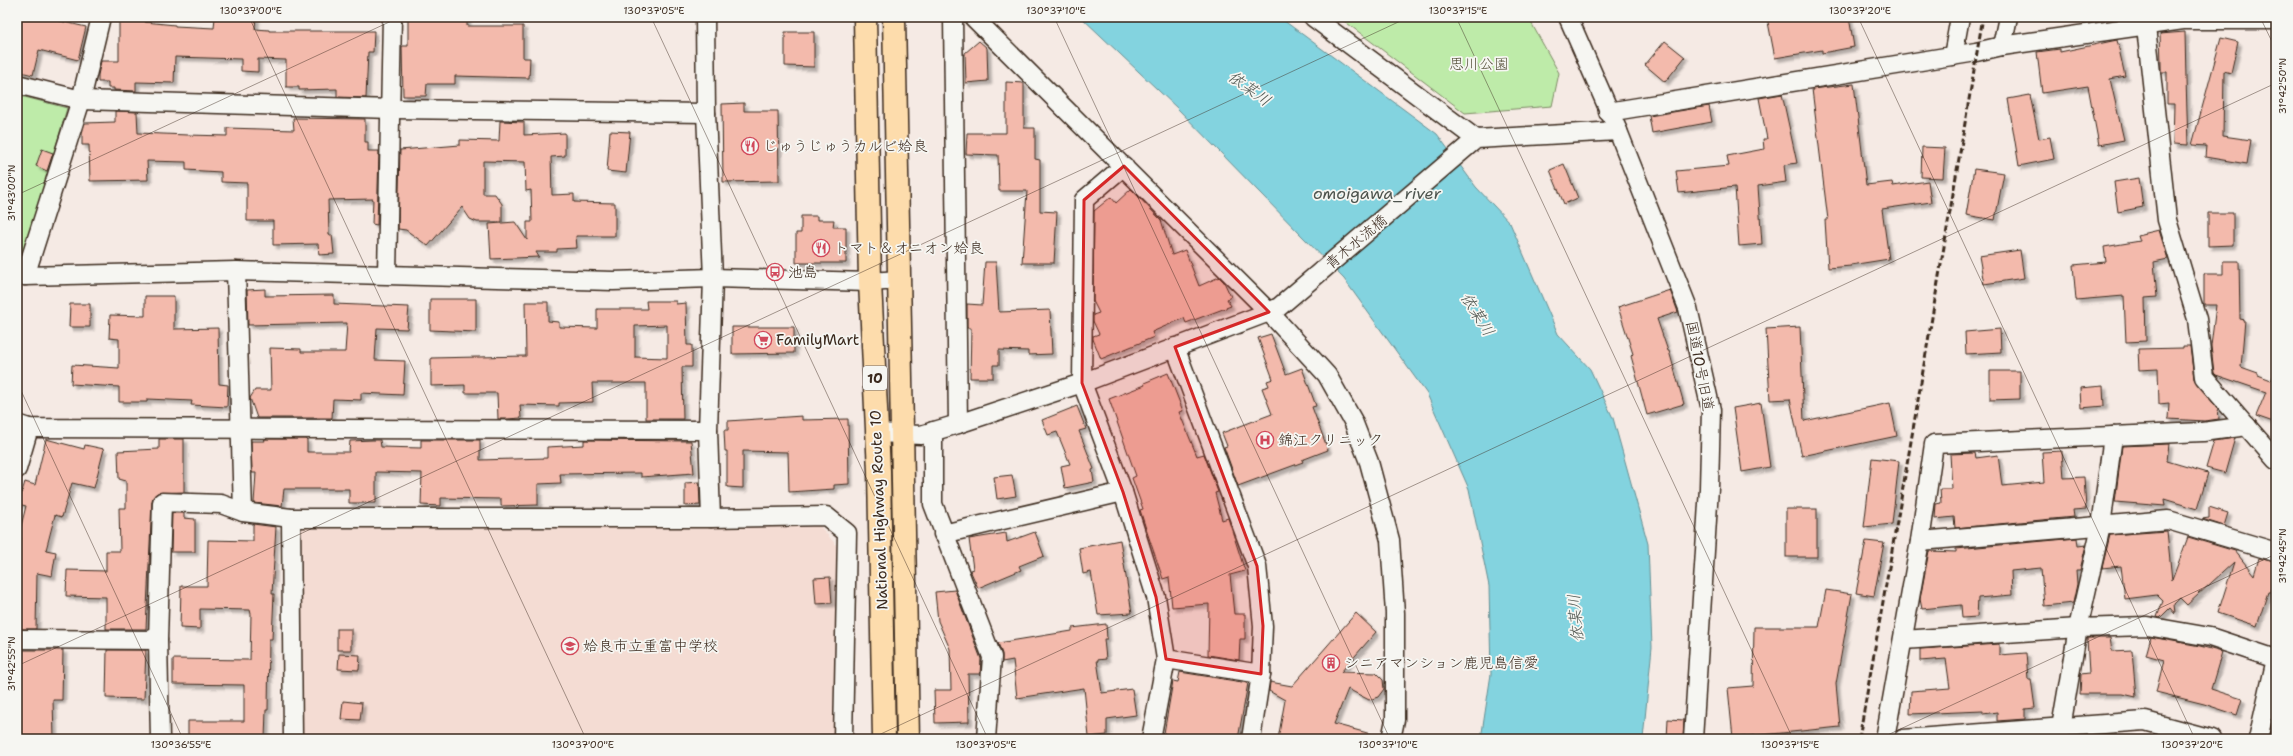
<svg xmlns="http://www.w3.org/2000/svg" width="2293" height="756" font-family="'Shantell Sans','Klee One',sans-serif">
<defs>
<filter id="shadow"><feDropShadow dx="3.5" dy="3.5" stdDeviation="1" flood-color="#0004"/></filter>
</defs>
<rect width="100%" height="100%" fill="#f5eae4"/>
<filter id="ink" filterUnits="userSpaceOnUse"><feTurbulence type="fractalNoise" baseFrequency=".025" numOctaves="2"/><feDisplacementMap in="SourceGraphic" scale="8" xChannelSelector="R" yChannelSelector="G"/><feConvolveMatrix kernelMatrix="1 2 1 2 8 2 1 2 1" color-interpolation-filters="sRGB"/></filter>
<g filter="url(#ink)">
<polygon fill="#f4dcd3" points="298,523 819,525 843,553 835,739 302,739"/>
<g fill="#beeba9" stroke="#7c8a64">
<polygon points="1339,17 1528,17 1559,73 1552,106 1465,113"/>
<polygon points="17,95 67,108 24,255 17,253"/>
</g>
<polygon fill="#83d3df" stroke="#668f92" points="1081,17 1279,17 1437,134 1476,187 1510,223 1558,334 1590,369 1613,418 1648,544 1652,647 1643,739 1481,739 1491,674 1489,586 1469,489 1427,394 1344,279 1177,108"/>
<g fill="#f3baac" stroke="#3b2a1e" fill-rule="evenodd" filter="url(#shadow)">
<polygon points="17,17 43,17 86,27 78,60 39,50 33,75 17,71"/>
<polygon points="119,17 145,17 145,22 175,25 175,26 214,28 215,17 256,17 255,29 269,30 269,31 374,31 373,52 368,52 366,98 337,97 337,89 299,90 299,87 286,87 286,60 258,59 258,72 241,71 241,59 175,57 174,83 136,82 136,91 114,90 114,88 108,88 108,82 98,82 98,75 101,61 119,61"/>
<polygon points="408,17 467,17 467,26 523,26 523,58 530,58 529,78 455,76 455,84 427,84 426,96 403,96 402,46 408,46"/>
<polygon points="1767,17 1849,17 1854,47 1822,53 1822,50 1775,58"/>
<polygon points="785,32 814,32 814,67 785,66"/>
<polygon points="2185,32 2186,79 2188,145 2173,144 2174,104 2167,104 2167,72 2161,72 2161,64 2160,34"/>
<polygon points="2221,38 2238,42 2231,73 2224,71 2223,136 2251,140 2247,164 2205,157 2206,146 2192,145"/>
<polygon points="2117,40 2125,76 2110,79 2124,140 2099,145 2088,86 2042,93 2037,52 2060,49 2060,52"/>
<polygon points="979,41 987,48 988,81 966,83 965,53"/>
<polygon points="1665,41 1685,57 1665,82 1645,65"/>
<polygon points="1006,82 1024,83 1024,128 1035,128 1035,159 1040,160 1040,211 1057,212 1054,263 1022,263 1027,191 999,191 998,155 966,154 967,133 1006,133"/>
<polygon points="1854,84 1866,185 1892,182 1893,186 1928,181 1931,202 1882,209 1889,259 1851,265 1851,266 1828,268 1825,220 1828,220 1812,89"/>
<polygon points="1782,94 1797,163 1784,165 1786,182 1758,186 1762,244 1739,246 1735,187 1679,193 1676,171 1729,166 1727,156 1764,149 1763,139 1767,139 1759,98"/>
<polygon points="2030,95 2039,139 2050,137 2054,159 2019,166 2008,99"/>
<polygon points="744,103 744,111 778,111 779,181 723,182 722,104"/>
<polygon points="1709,106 1712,122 1652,133 1649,116"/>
<polygon points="115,111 137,112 138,133 188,135 227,136 227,128 294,130 293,118 365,119 365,142 368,142 368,151 379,151 377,225 372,224 373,199 328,200 329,235 332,235 334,254 319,255 318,244 273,245 273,221 247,221 247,183 221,182 221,172 186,170 186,162 147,161 148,180 90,181 89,145 82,145 82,133 85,123 115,122"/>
<polygon points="500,121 524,122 524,135 565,133 565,156 551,157 552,195 574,194 574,202 615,203 615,236 576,236 577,248 557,249 557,252 536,252 539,257 491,259 489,224 515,222 527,240 527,222 532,222 531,190 526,191 525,162 483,161 483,194 495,194 502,204 502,222 477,222 470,219 462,207 428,246 406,230 398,229 400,150 460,145 460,140 499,141"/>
<polygon points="610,131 630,132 626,173 607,171"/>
<polygon points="1922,147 1945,148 1943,178 1921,177"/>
<polygon points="42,149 53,153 47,171 36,166"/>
<polygon points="1564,164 1578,198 1564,204 1550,170"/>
<polygon points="1974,169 2004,173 1995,220 1966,215"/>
<polygon points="2139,178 2143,207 2118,212 2114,182"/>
<polygon points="1131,189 1161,220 1172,255 1185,250 1199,286 1219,277 1224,282 1231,297 1227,299 1231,306 1186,323 1184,318 1152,332 1154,337 1101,359 1093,339 1093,336 1099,334 1093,321 1093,315 1099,313 1093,301 1094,211 1111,197 1116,203"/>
<polygon points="2208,213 2233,213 2233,245 2208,246"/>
<polygon points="801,216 817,216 817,220 834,220 833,227 846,227 846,263 796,263 796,233 801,233"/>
<polygon points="2159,230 2168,259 2154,262 2157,297 2145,298 2146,341 2126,342 2124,296 2076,300 2073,265 2106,262 2104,247 2140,241 2138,235"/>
<polygon points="2020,250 2024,278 1984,284 1979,256"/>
<polygon points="2223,261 2239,261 2240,319 2245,320 2241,367 2258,373 2258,375 2271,380 2276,369 2276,423 2256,416 2266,392 2216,375 2214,373 2211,346 2216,305 2204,305 2204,274 2223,274"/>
<polygon points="985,262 996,262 999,312 1050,310 1052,354 1028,355 1028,351 999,350 999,365 993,365 993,378 970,378 971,328 967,328 967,304 982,305"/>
<polygon points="265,289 265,296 334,295 334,304 409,307 407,329 377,328 375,360 405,361 403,395 361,393 361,400 333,399 332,418 257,418 250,398 255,390 271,390 270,348 301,349 301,352 345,352 347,323 248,325 247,290"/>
<polygon points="1670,290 1678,312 1657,319 1668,351 1669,351 1684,404 1647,415 1631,356 1633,354 1618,307"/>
<polygon points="145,296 174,296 174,329 218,328 219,384 228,385 227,407 191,405 192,401 147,399 147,402 119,402 119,387 71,384 72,365 119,368 119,339 109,338 110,315 145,316"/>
<polygon points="430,299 476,299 476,332 430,330"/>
<path d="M 646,301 L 676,301 L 676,304 L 686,303 L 687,345 L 692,345 L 692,367 L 682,367 L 683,419 L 646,419 L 646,383 L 592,383 L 593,402 L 559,403 L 559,406 L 520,405 L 521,418 L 507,419 L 498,419 L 497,393 L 465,393 L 465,385 L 431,386 L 431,358 L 526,356 L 525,302 L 548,302 L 548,321 L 559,322 L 559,327 L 597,328 L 597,309 L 647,309 ZM 667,325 L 667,358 L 635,357 L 635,326 Z"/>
<polygon points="70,304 90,304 90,327 69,327"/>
<polygon points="732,327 794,327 794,353 732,354"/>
<polygon points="1800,327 1804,421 1890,403 1897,436 1802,456 1790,399 1770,400 1766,329"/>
<polygon points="2000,329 2001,352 1966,354 1965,332"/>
<polygon points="1271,334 1286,374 1302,368 1316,406 1312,407 1328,450 1302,460 1303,462 1238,486 1224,447 1227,446 1222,433 1272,414 1262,388 1269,386 1267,381 1273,379 1258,338"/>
<polygon points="2183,346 2190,346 2194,379 2218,409 2219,419 2205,421 2168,419 2169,403 2159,404 2158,369 2139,370 2138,349 2183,348"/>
<polygon points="1990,371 2020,371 2020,399 1990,400"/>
<polygon points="1168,373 1183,411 1179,412 1197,456 1204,454 1218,492 1215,493 1222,520 1228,518 1245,571 1230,575 1234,614 1245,614 1245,639 1240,639 1239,660 1208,655 1209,604 1172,607 1169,577 1163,579 1147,532 1140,510 1143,509 1132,478 1136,476 1109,399 1145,385 1144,383"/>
<polygon points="2103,386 2104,406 2081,408 2080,388"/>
<polygon points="1761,403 1770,467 1742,472 1733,408"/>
<polygon points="1077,406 1086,429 1079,431 1094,469 1092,470 1094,482 1065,488 1061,466 1070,464 1057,432 1048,435 1042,420"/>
<polygon points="802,416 802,420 848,419 849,484 834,485 834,489 789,492 788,452 743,451 743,488 727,487 727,451 725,451 724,430 728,430 728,421"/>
<polygon points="2235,438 2225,473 2206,468 2214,441"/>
<polygon points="46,439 84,449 85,445 104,449 94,488 72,483 62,517 55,515 46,550 56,552 52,576 37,573 36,629 17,629 17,560 21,538 18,538 26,506 18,504 25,482 35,485"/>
<polygon points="159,439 184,439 184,492 157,493 152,501 146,629 106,629 106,597 66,596 67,570 106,571 106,551 120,551 119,508 126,508 126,481 119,479 118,451 159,449"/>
<polygon points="264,439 307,439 307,452 349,452 350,441 373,440 380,440 381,447 421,448 421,440 480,440 480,460 547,458 547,447 584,445 584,440 691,441 694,473 641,477 641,473 560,474 561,483 538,484 538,505 501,506 501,499 441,498 441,506 421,505 422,473 376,472 376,503 349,503 349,489 284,489 282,506 254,503 256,473 252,473 251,441 265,441"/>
<polygon points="2169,444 2167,461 2208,473 2197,509 2164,499 2165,506 2115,502 2122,446"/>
<polygon points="2062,451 2064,478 2084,477 2086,509 2073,510 2074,517 1955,528 1954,517 1935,519 1936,504 1941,503 1940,489 1952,489 1950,454 1975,453 1976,458 1998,455 2002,486 2044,482 2042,452"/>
<polygon points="1872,458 1899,461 1892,524 1864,527"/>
<polygon points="1012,475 1016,496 997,499 994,477"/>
<polygon points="699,482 700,505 685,506 685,483"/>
<polygon points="2209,507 2228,513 2224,526 2202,519 2209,518"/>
<rect x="1786" y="509" width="31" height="48"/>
<polygon points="172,513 184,513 184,518 195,519 195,552 171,552"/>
<polygon points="253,524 276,527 272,594 274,594 272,639 269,639 268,710 266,710 265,739 188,739 188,721 244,721 244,685 173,684 173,659 250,660 251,614 250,610 200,609 200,629 180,628 181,586 207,586 208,540 253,541"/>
<polygon points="2167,531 2172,580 2188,537 2235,551 2254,575 2259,558 2276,562 2276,575 2270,592 2268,592 2257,626 2218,613 2234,562 2187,605 2180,598 2174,604 2175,614 2170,608 2160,618 2157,617 2163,601 2157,595 2125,599 2121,566 2102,568 2110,535"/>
<polygon points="1035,532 1044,556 1019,566 1021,570 978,588 970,570 973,569 969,539 1006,533 1007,542"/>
<polygon points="2077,538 2078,546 2086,545 2080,570 2076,570 2077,584 2073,603 2044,606 2041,568 2011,571 2012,595 1978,598 1977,617 1962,618 1961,605 1922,609 1920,599 1929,551 1956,552 1956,549"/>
<polygon points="1120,540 1132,613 1098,615 1091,572 1083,574 1079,548"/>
<polygon points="1866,541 1884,543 1874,596 1856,593"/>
<polygon points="830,577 832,603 816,604 814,578"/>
<polygon points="955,590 981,659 980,674 968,674 969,722 935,723 934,690 951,690 950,649 938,621 935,592"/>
<polygon points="1826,590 1852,594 1836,684 1840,727 1733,738 1728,688 1753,686 1754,627 1819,627"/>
<polygon points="1356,613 1376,632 1341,672 1376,673 1383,680 1384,689 1378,697 1369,700 1348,689 1334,724 1371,734 1370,739 1278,739 1285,700 1269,691 1270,682 1292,686"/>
<polygon points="1106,624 1107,639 1104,639 1106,659 1097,660 1102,693 1132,689 1136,715 1107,719 1107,735 1089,737 1084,688 1017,698 1013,660 1002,662 1002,654 998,643 1072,631 1072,628"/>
<rect x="337" y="629" width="14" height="21"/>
<polygon points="2151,637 2200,646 2222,652 2211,689 2242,699 2237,715 2204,704 2156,692 2164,660 2146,655"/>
<polygon points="2087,638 2110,638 2112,651 2132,650 2136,697 2123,694 2080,694 2081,674 2089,673"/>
<polygon points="1999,644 1999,655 2026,653 2028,679 2031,679 2035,708 2025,709 2025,719 1997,721 1997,712 1983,714 1983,711 1910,714 1911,691 1950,688 1946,659 1920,661 1920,649"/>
<polygon points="17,650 63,650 62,700 53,700 54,738 17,738"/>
<polygon points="107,650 146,650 144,699 106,698"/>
<polygon points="339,654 360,655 359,670 338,669"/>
<polygon points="1180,672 1248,683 1238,739 1163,739 1173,681 1178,682"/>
<polygon points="343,701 362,703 360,720 341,719"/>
<polygon points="1668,719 1684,720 1683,739 1667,739"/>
</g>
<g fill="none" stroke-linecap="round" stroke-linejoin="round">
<defs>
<g id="minor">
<polyline points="705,17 706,113 713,278 708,430 711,518"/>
<polyline points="953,17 958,424"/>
<polyline points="973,17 1269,312 1327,375 1353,421 1369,462 1390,540 1395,613 1395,720 1391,739"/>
<polyline points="1313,17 1476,139"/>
<polyline points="1568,17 1618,131 1688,308 1711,410 1709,488 1693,739"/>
<polyline points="2146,27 2167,220 2197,319 2204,377 2276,460"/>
<polyline points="2002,46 2008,17"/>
<polyline points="1953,56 1960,17"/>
<polyline points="17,84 81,100 392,109 706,113"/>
<polyline points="1608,112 1976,52 2002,46 2183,20 2276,20"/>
<polyline points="1124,166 1084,200 1082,383 1123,492 1156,597 1166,659 1261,674 1263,626 1257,566 1175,347"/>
<polyline points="236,271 243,512"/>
<polyline points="17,273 25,276 236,271 613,281 713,278 870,282 899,280"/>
<polyline points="387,274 392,17"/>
<polyline points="25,276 81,100 101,17"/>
<polyline points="17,424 29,428 708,430"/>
<polyline points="933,431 933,504 992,657 986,739"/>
<polyline points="878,433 921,435 958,424 1082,383 1269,312 1279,307 1476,139 1618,131"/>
<polyline points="17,469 29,428"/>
<polyline points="291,518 293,739"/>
<polyline points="943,534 1123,492"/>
<polyline points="1920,541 2168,520 2276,552"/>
<polyline points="17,639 158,640 162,502 221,504 243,512 291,518 711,518 826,516 847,533 843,739"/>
<polyline points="158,640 160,739"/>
<polyline points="1903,640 2078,628 2147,626 2210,637 2276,659"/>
<polyline points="1151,739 1166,659"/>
<polyline points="1251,739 1261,674"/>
<polyline points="1885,739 1920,541 1934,444 2203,432 2247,426"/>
<polyline points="1903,739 2145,721 2212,739"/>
<polyline points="2059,739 2078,628 2101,526 2113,436"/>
<polyline points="2258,739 2276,659"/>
</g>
<g id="highway">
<polyline points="865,17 870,282 879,471 884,739"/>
<polyline points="894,17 908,739"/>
</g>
</defs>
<use href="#minor" stroke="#3b2a1e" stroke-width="21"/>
<use href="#highway" stroke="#3b2a1e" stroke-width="25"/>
<use href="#minor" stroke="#f6f6f2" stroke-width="18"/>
<use href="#highway" stroke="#fddcac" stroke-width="22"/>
<polyline stroke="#3b2a1e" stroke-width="3" stroke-dasharray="6 3" stroke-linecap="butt" points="1859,739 1909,453 1983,17"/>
</g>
</g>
<path fill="#d62828" fill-opacity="0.2" stroke="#d62828" stroke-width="3" stroke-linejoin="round" d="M 1124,166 L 1269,312 L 1175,347 L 1257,566 L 1263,626 L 1261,674 L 1166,659 L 1156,597 L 1123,492 L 1082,383 L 1084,200 Z"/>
<path fill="none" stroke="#3b2a1e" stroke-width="1" stroke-opacity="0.45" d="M 249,17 L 586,739M 651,17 L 988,739M 1054,17 L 1390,739M 1456,17 L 1793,739M 1858,17 L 2195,739M 2260,17 L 2276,50M 17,195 L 400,17M 17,382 L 183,739M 17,666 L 1409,17M 870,739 L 2276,83M 1879,739 L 2276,554"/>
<defs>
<symbol id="restaurant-ring" viewBox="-11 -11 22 22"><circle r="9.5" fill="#f6f6f2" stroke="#d1495b" stroke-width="1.5"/><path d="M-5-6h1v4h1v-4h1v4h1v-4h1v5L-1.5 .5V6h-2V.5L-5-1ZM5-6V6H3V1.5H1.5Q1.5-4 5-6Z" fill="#d1495b"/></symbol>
<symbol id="bus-ring" viewBox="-11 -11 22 22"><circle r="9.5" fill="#f6f6f2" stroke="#d1495b" stroke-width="1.5"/><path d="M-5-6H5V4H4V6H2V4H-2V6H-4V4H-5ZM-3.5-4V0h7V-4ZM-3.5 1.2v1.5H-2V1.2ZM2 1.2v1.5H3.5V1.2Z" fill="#d1495b"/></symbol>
<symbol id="supermarket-ring" viewBox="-11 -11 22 22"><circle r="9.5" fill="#f6f6f2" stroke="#d1495b" stroke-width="1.5"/><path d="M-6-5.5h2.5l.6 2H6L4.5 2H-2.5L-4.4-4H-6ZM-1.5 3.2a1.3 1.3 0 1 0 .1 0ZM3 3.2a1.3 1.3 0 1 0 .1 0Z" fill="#d1495b"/></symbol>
<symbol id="hospital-ring" viewBox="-11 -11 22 22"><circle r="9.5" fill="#f6f6f2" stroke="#d1495b" stroke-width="1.5"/><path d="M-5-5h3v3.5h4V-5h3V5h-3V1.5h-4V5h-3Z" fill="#d1495b"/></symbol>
<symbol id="school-ring" viewBox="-11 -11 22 22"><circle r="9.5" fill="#f6f6f2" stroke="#d1495b" stroke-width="1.5"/><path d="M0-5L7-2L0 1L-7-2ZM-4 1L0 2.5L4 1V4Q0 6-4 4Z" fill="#d1495b"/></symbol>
<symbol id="building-ring" viewBox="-11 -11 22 22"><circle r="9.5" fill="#f6f6f2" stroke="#d1495b" stroke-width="1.5"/><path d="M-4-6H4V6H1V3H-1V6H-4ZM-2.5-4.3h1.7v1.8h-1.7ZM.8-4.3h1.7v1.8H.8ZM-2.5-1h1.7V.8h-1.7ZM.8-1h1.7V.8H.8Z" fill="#d1495b"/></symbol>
</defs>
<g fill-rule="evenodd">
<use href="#restaurant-ring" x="740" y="136" width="20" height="20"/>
<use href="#restaurant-ring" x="811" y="238" width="20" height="20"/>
<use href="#bus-ring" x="765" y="262" width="20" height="20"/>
<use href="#supermarket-ring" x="753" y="330" width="20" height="20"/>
<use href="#hospital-ring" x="1255" y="430" width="20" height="20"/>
<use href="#school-ring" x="560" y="636" width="20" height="20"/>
<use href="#building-ring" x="1321" y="653" width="20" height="20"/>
</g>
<g text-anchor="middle" stroke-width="3.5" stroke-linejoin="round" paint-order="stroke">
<rect fill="#f6f6f2" stroke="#73675e" stroke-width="1" x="863" y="366" width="24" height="24" rx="3"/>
<g font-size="14" font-weight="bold" fill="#3b2a1e">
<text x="875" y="383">10</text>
</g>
<g font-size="15" fill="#55513a" stroke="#f6f6f2">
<text x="1479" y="69">思川公園</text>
</g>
<g font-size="15" fill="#3b2a1e" stroke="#f6f6f2" text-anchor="start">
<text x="763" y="151">じゅうじゅうカルビ姶良</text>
<text x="834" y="253">トマト＆オニオン姶良</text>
<text x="788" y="277">池島</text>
<text x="776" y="345">FamilyMart</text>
<text x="1278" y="445">錦江クリニック</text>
<text x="583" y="651">姶良市立重富中学校</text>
<text x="1344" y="668">シニアマンション鹿児島信愛</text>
</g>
<g font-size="15" fill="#3b2a1e" stroke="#f6f6f2">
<text transform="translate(1356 242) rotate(-40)" y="5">青木水流橋</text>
<text transform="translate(1700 366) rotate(79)" y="5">国道10号旧道</text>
<text transform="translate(879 510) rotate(-92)" y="5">National Highway Route 10</text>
</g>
<g font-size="16" font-style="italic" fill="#4d544e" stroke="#f6f6f2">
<text transform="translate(1250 88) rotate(36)" y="6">依某川</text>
<text x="1377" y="199">omoigawa_river</text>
<text transform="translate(1478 314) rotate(58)" y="6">依某川</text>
<text transform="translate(1575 618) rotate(-95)" y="6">依某川</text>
</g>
</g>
<rect width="2293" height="756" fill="none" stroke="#f6f6f2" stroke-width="44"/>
<rect x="22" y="22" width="2249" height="712" fill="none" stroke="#3b2a1e" stroke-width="1.5"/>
<g font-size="10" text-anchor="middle" fill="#3b2a1e">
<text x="251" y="14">130°37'00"E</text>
<text x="654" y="14">130°37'05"E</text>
<text x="1056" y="14">130°37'10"E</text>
<text x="1458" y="14">130°37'15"E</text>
<text x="1860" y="14">130°37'20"E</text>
<text transform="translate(2282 86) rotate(-90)" y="4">31°42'50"N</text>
<text transform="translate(11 193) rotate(-90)" y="4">31°43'00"N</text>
<text transform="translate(2282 556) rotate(-90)" y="4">31°42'45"N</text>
<text transform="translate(11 664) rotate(-90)" y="4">31°42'55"N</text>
<text x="181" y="748">130°36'55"E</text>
<text x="583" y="748">130°37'00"E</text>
<text x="986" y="748">130°37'05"E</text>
<text x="1388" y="748">130°37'10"E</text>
<text x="1790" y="748">130°37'15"E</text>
<text x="2192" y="748">130°37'20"E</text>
</g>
</svg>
